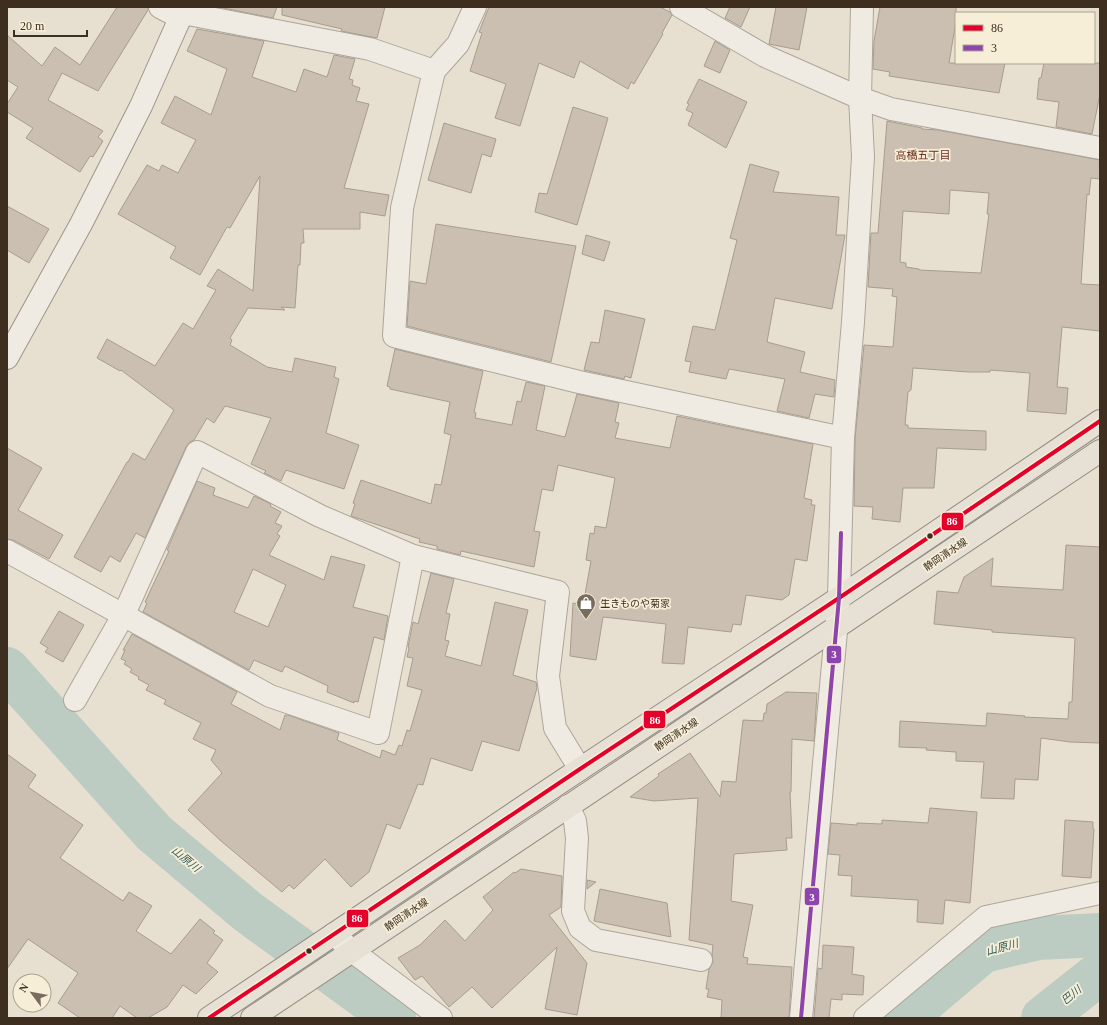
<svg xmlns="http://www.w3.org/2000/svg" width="1107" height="1025" font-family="'Times New Roman','Noto Sans JP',serif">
<rect width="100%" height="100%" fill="#e7e0d1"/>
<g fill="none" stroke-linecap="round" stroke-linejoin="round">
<g stroke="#bcccc2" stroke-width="44">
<polyline points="7,669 154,833 248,912 394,1018"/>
<polyline points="904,1018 983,951 1038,938 1100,935"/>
<polyline points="1043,1018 1100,973"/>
</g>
</g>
<g fill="#cbbfb2" stroke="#a89c90" fill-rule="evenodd">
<polygon points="117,7 148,7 148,10 98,91 62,73 48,100 103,131 98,137 103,141 93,157 90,156 80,172 26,138 33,128 7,112 7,104 18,87 7,80 7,35 42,66 55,47 80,65"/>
<polygon points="218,7 277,7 273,18"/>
<polygon points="282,7 385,7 377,38 341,31 342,29 282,15"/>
<polygon points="489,7 660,7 670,12 672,15 662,33 663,34 634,84 631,82 628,89 580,61 574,78 539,63 520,126 495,118 506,84 470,71 482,33 479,32"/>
<polygon points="730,7 750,7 741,27 725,18"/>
<polygon points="776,7 807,7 799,50 769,44"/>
<polygon points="880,7 956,7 956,21 949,63 1005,63 999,93 889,76 890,72 873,69 874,41"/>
<polygon points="197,29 264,41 252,77 296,92 304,69 327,77 334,55 355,59 349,79 353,80 352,85 360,88 356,101 369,104 344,188 389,195 385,216 360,212 360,229 303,229 304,243 301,243 300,265 298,265 295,308 281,307 285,310 248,308 230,338 232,340 230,345 267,367 292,372 295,358 336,367 334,377 339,379 326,433 359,445 344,489 286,470 281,481 264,473 266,471 251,464 271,418 225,406 214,423 207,418 194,440 190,442 186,447 145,538 136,533 120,562 110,556 101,572 74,557 127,462 128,462 133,453 145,460 174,410 121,370 120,371 97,358 107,339 155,366 183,323 193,329 216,290 207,286 218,269 253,291 260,176 230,228 227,227 200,275 170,258 176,247 118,214 147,165 159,171 162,165 178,173 196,140 161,123 175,96 211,115 227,69 187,51"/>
<polygon points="715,41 730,50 720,73 704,66"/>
<polygon points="1044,63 1100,63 1100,94 1092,134 1056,127 1059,102 1037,99 1039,78 1041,78"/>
<polygon points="699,79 747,102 726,148 688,125 693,113 686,110 689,104 687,103"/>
<polygon points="573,107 608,118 577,225 535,212 539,193 547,194"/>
<path d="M 887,121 L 922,128 L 922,129 L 938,130 L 1100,160 L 1100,179 L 1091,178 L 1089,195 L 1087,194 L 1081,284 L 1100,285 L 1100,331 L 1062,327 L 1057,387 L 1068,388 L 1066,414 L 1027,411 L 1030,373 L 990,370 L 990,372 L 968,372 L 913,368 L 911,390 L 908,392 L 905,425 L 908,425 L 908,428 L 986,431 L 986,450 L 937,448 L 934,488 L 903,488 L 900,522 L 872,519 L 873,507 L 854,506 L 855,439 L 864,345 L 893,347 L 897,297 L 892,296 L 893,289 L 868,287 L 871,233 L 878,233 ZM 950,190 L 989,193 L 987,214 L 989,214 L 981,273 L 919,270 L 919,269 L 906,267 L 906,263 L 900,262 L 903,211 L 949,214 Z"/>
<polygon points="444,123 496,139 491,157 482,154 471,193 428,180"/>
<polygon points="750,164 779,172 773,192 839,197 836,235 845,235 832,309 775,298 767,342 805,352 800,372 835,380 834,397 815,394 809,418 777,411 785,379 729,369 726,379 689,372 691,362 685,361 693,326 715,330 737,240 730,238"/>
<polygon points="7,206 49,229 29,263 7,250"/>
<polygon points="436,224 576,246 551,362 407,326 410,281 426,284"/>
<polygon points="586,235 610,242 604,261 582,254"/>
<polygon points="605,310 645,319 631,378 625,376 624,379 584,370 591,342 599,343"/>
<polygon points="395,349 483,371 474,412 476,413 475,418 512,425 517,401 521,402 526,382 545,386 536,430 565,437 577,394 619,403 615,422 619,423 615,438 670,448 677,416 813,444 804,498 812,500 811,505 815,505 807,561 795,559 789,595 782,600 746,595 741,625 733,624 731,632 688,627 684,664 662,663 666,624 603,617 596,660 570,656 573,603 583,605 591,561 586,560 590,533 594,534 595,526 606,528 615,478 558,465 553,491 542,489 534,531 540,532 534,567 461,551 460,555 437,549 437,546 419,542 420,539 351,516 355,504 353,503 361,480 431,504 435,484 441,485 451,435 444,433 450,402 390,389 390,387 387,386"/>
<polygon points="7,448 42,468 18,510 63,535 49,559 13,540 7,539"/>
<path d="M 197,481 L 215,488 L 213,495 L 248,508 L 254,496 L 271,504 L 270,506 L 281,512 L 275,523 L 282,526 L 277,534 L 280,536 L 269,555 L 324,580 L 331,556 L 365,565 L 353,607 L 388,616 L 384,640 L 374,637 L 358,702 L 354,701 L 354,703 L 327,692 L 328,686 L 285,666 L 282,672 L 254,660 L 249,670 L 143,612 L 147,603 L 145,602 L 169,551 L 167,550 ZM 253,569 L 286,585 L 268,627 L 234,612 Z"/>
<polygon points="1066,545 1100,547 1100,743 1070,742 1041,738 1038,780 1015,779 1014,799 981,798 984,762 956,761 956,752 926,750 927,748 899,747 900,721 986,726 987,713 1025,716 1024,717 1068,719 1069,702 1072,702 1075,638 992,632 992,630 934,624 937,591 958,593 964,577 993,558 991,586 1063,590"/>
<polygon points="431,573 454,579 446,613 450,614 445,640 449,641 445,656 481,666 495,602 528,610 513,675 536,682 537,688 519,751 482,741 472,771 431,758 423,785 418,784 400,829 387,824 369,872 351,887 325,859 294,889 289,885 282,892 221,841 188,810 222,773 211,760 216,750 193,739 201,723 164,704 166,700 146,690 149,685 138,679 139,677 130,672 132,669 124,664 126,661 121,659 125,650 123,650 132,634 237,692 231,704 280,730 285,715 288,715 339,733 337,740 380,758 382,750 395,755 399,745 402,746 407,730 410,731 422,690 407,686 413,658 407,657 409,648 408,647 413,622 418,624"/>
<polygon points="59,611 84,625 63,662 45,652 48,648 40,643"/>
<polygon points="786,692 817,693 814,741 792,739 791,792 790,792 792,838 786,838 787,850 734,854 731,901 753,905 743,957 748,958 747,964 792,967 789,1018 721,1018 722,1000 707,997 709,989 706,989 709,969 713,962 712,954 713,945 689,940 698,798 654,801 630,797 659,776 658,774 690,753 720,797 722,781 736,782 743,720 763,721 764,713 766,713 767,704"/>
<polygon points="7,754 36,775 28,787 83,825 60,858 123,901 129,892 152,906 136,931 171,954 200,919 215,931 213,933 223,940 207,963 218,972 196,994 183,985 167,1007 148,1018 137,1018 120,1006 112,1018 80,1018 58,1003 78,973 28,939 7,969"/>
<polygon points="930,808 977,812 970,903 945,900 943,924 917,922 918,900 851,896 852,876 838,875 840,855 828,854 831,823 857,825 857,823 882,824 882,820 928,823"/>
<polygon points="1065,820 1093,822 1093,829 1094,829 1091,878 1062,876"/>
<polygon points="521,869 562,876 561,907 549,915 587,963 577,1015 545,1009 557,947 492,1008 472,987 449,1007 422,976 415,980 398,958 420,945 445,920 465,941 493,910 483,897 514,872 515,873"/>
<polygon points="587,880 596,882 587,889"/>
<polygon points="600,889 667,903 671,937 594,921"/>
<polygon points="823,945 854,947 852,974 864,976 863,995 842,994 842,1000 831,999 829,1018 814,1018 818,968 822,969"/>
</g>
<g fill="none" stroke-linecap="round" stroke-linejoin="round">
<defs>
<g id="street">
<polyline points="160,7 181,18"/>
<polyline points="475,7 458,44 434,71 402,208 394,336 579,382 843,438 853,322 863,157 860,98 862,7"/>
<polyline points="681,7 765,56 860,98 891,109 1100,148"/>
<polyline points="183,13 370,49 434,71"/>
<polyline points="7,551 270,696 378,733 413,556"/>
<polyline points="75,700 124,614 197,452 320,516 413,556 558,592 548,676 555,728 580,769"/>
<polyline points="568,806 575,821 577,838 573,911 580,928 596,940 701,960"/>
<polyline points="334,934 352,951 441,1018"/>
<polyline points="801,1018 839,598 843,438"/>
<polyline points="865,1018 986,917 1100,893"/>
</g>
<polyline id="secondary" points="7,358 81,224 141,106 185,7"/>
<g id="primary">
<polyline points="209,1018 580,769 839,598 1100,421"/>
<polyline points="252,1018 1100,451"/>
</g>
</defs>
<use href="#street" stroke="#ada599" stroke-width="24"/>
<use href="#secondary" stroke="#9c958a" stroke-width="24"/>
<use href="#primary" stroke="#928b80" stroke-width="24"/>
<use href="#street" stroke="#efebe3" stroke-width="22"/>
<use href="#secondary" stroke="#efebe3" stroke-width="22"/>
<use href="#primary" stroke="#e6e1d4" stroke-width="22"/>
<defs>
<polyline id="bus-1" points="209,1018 580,769 839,598 1100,421"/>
<polyline id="bus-2" points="801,1018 839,598 841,533"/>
</defs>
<use href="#bus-1" stroke="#f7eed8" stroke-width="7"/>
<use href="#bus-2" stroke="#f7eed8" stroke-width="7"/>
<use href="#bus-1" stroke="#e4002b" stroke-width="4"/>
<use href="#bus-2" stroke="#8e44ad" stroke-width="4"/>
</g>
<defs>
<symbol id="shop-pin" viewBox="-11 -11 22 30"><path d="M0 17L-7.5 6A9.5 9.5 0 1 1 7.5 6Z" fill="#786c5e" stroke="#f7eed8"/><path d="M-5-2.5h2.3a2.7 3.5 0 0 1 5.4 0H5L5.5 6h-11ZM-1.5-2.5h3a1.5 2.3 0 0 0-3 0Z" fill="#fff"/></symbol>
</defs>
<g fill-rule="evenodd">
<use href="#shop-pin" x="575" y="592" width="22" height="30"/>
</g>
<g fill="#3d2e20" stroke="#f7eed8" stroke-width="1.5">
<circle cx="930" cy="536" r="3.5"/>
<circle cx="309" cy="951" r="3.5"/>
</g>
<g text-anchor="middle" stroke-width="3.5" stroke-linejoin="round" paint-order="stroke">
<g font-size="10" fill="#3d2e20" stroke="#f7eed8">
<text transform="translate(945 554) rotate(-34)" y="4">静岡清水線</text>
<text transform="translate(676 734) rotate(-34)" y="4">静岡清水線</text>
<text transform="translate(406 914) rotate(-34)" y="4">静岡清水線</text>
</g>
<g font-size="10" fill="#3d2e20" stroke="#f7eed8" text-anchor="start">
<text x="600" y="607">生きものや菊家</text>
</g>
<g font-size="11" fill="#6b2e1e" stroke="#f7eed8">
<text x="923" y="159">高橋五丁目</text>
</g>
<g font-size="11" font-style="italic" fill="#2f5d5a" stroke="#f7eed8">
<text transform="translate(186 859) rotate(40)" y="4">山原川</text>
<text transform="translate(1002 947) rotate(-15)" y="4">山原川</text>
<text transform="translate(1071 995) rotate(-39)" y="4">巴川</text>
</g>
</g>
<g stroke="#f7eed8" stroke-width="1.5">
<rect x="941" y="512" width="23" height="19" rx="4" fill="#e4002b"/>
<rect x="826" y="645" width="16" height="19" rx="4" fill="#8e44ad"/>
<rect x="643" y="710" width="23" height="19" rx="4" fill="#e4002b"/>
<rect x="804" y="887" width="16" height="19" rx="4" fill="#8e44ad"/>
<rect x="346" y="909" width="23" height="19" rx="4" fill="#e4002b"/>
</g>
<g font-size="11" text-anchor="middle" font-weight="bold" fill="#fff">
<text x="952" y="525">86</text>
<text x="834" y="658">3</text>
<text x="655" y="724">86</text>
<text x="812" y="901">3</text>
<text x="357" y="922">86</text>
</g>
<rect width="1107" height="1025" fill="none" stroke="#3d2e20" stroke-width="16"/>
<rect x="955" y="12" width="140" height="52" fill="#f7eed8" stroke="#ada18e"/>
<rect x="963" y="25" width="20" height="6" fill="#e4002b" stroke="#ada18e"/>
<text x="991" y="32" font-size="12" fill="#3d2e20">86</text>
<rect x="963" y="45" width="20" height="6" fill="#8e44ad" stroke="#ada18e"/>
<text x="991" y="52" font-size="12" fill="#3d2e20">3</text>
<g transform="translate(32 993) rotate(302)"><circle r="19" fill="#f7eed8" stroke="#ada18e"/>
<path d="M0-3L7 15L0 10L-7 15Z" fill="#786c5e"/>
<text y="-6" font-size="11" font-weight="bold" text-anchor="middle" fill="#3d2e20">N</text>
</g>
<path d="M14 30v6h73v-6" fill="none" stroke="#3d2e20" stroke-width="2"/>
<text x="20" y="30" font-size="12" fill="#3d2e20" stroke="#f7eed8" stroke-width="3" paint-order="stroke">20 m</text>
</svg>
